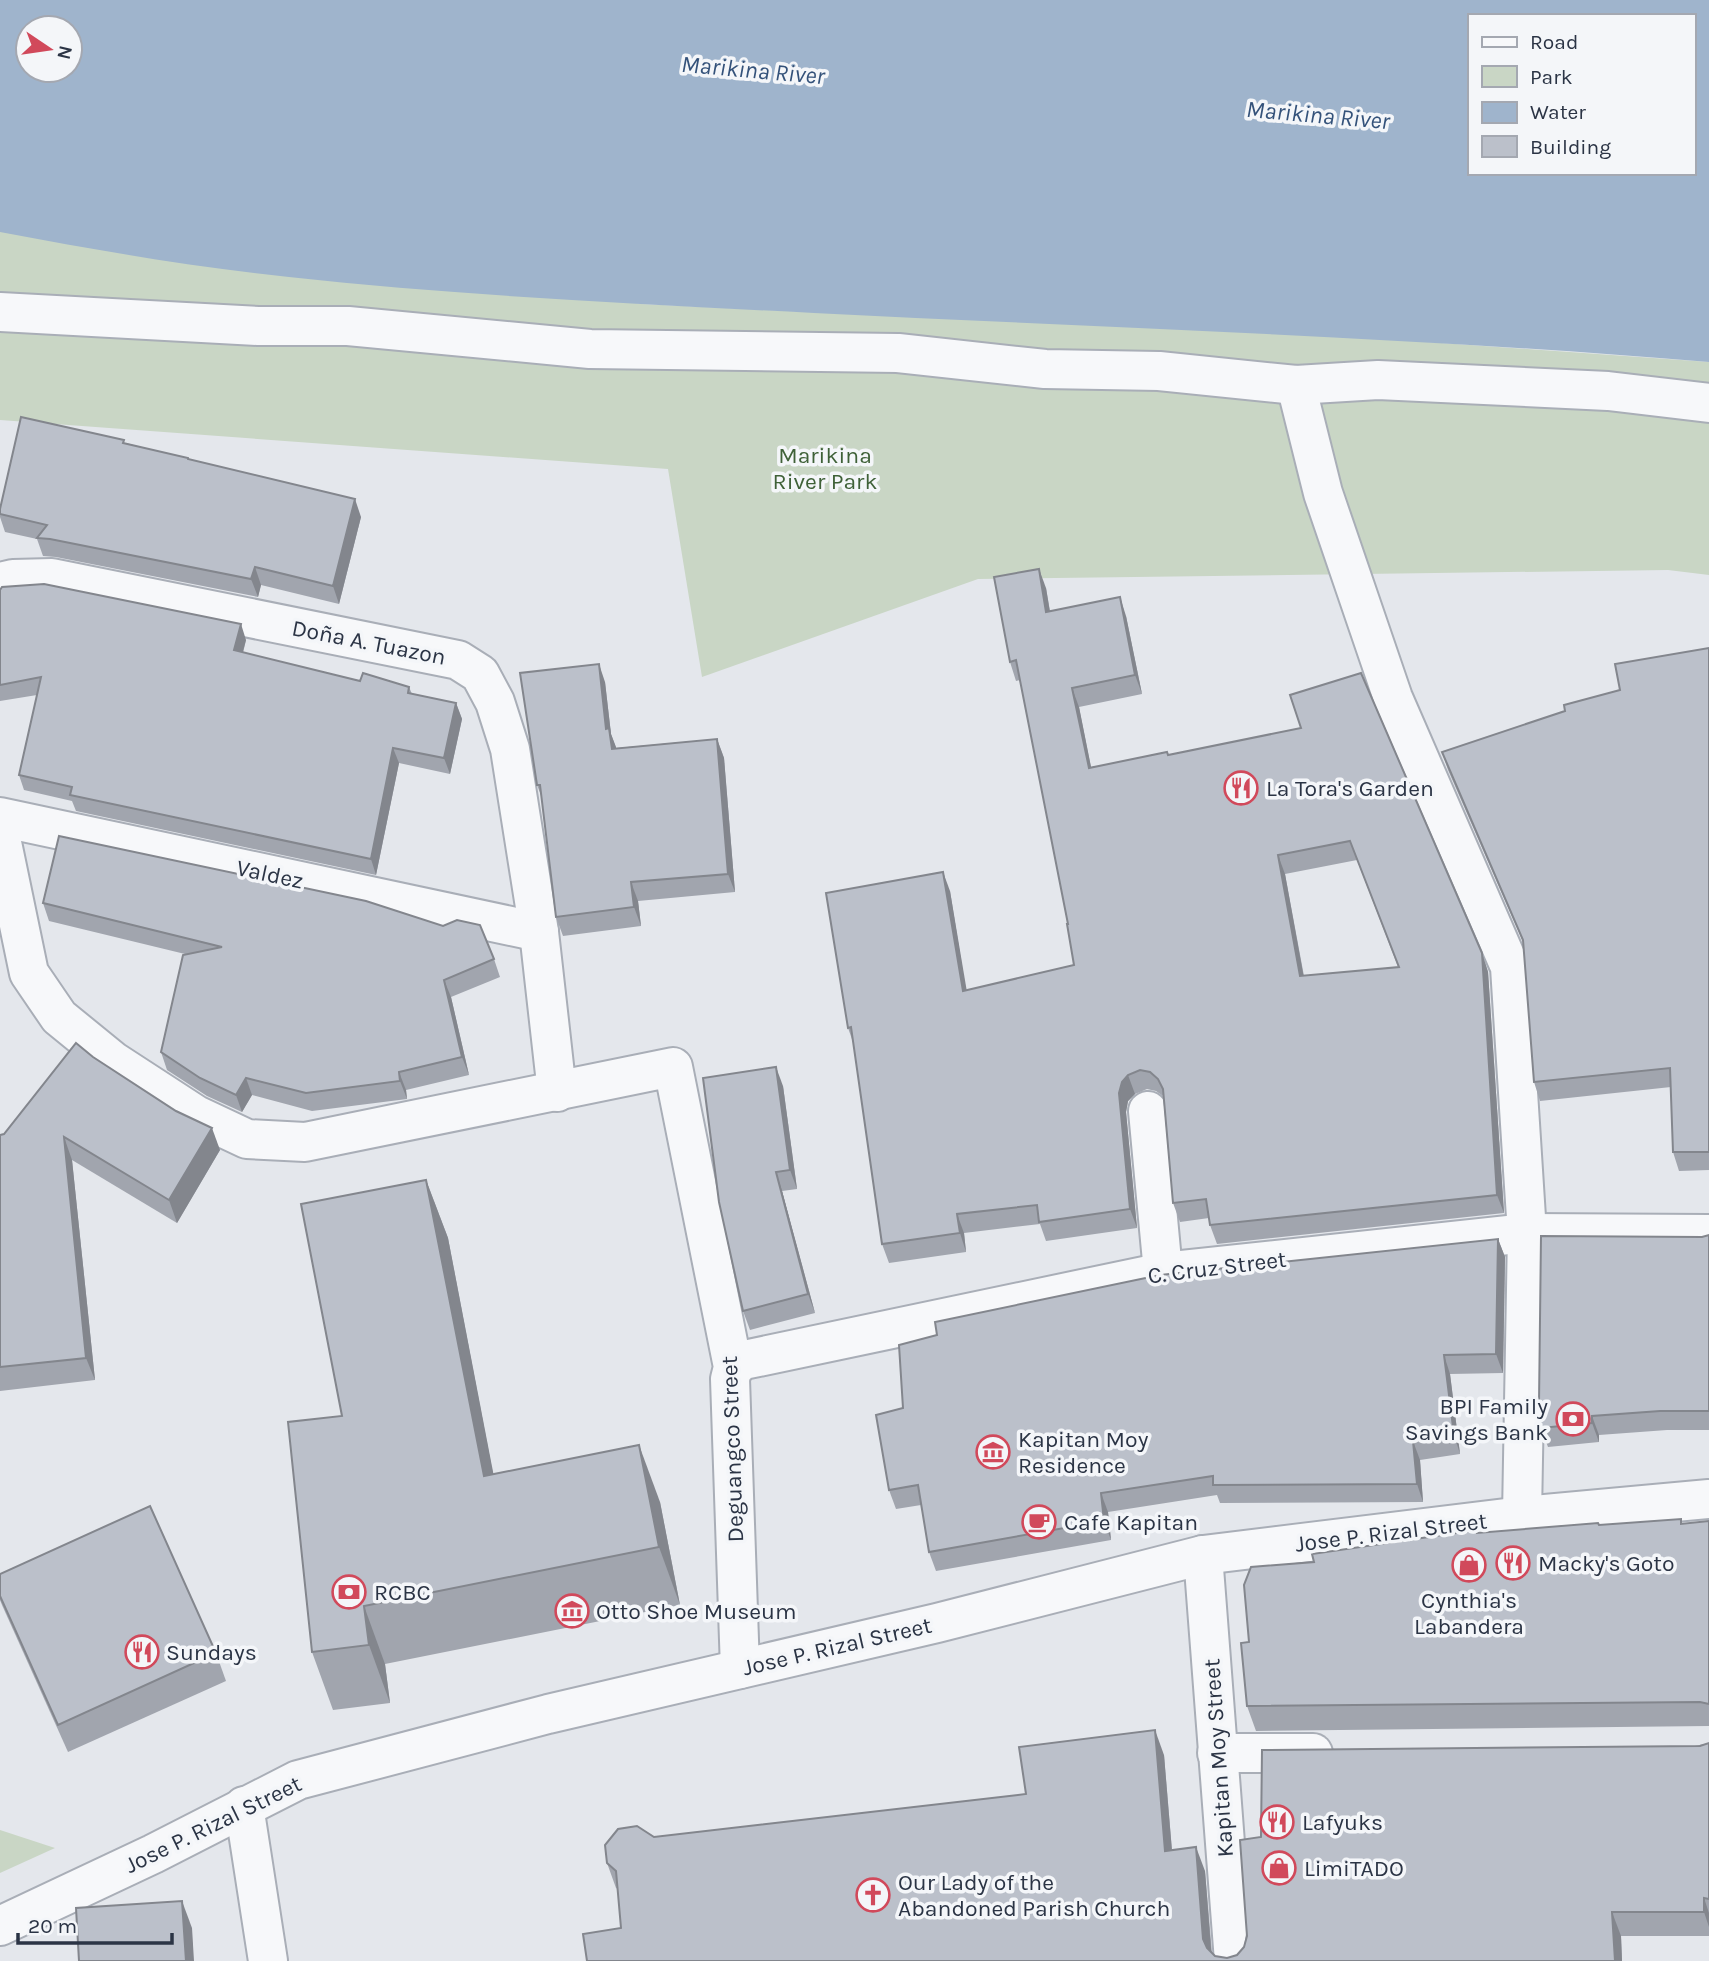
<svg xmlns="http://www.w3.org/2000/svg" width="1709" height="1961" font-family="Karla,sans-serif">
<rect width="100%" height="100%" fill="#e4e7ec"/>
<g fill="#c9d6c5">
<polygon points="0,173 641,304 1371,338 1709,362 1709,575 1668,570 978,579 702,677 668,469 0,420"/>
<polygon points="0,1830 55,1848 0,1873"/>
</g>
<path fill="#9fb4cc" fill-rule="evenodd" d="M 0,0 L 1709,0 L 1709,362 C 1411,337 1112,328 814,313 C 639,304 464,296 289,277 C 192,267 96,250 0,232 ZM 1469,16 L 1693,16 L 1693,173 L 1469,173 ZM 28,28 L 70,28 L 70,70 L 28,70 Z"/>
<g fill="none" stroke-linecap="round" stroke-linejoin="round">
<defs>
<g id="minor">
<polyline points="0,312 258,326 348,326 590,349 898,353 1045,369 1159,371 1296,385 1378,380 1608,391 1709,403"/>
<polyline points="1296,385 1323,493 1393,698 1510,967 1527,1233 1522,1516"/>
<polyline points="0,582 13,579 52,578 458,660 480,674 495,702 510,749 539,932 557,1092"/>
<polyline points="0,817 539,932"/>
<polyline points="0,833 29,973 59,1017 113,1061 196,1115 247,1139 305,1142 673,1067 733,1367 730,1379 740,1669"/>
<polyline points="1148,1111 1163,1272"/>
<polyline points="733,1367 744,1360 1163,1272 1527,1233 1709,1234"/>
<polyline points="1203,1555 1234,1961"/>
<polyline points="1217,1753 1313,1753"/>
<polyline points="244,1806 268,1961"/>
<polyline points="0,1926 153,1854 298,1780 548,1714 937,1623 1203,1555 1522,1516 1709,1499"/>
</g>
</defs>
<use href="#minor" stroke="#a9aeb7" stroke-width="42"/>
<use href="#minor" stroke="#f7f8fa" stroke-width="38"/>
</g>
<g fill="#a1a5ae" fill-rule="evenodd">
<polygon points="126,443 189,460 361,517 339,604 261,585 258,597 56,557 43,556 37,539 5,532 0,517 0,509"/>
<path d="M 1046,588 L 1050,611 L 1126,616 L 1142,694 L 1079,707 L 1091,767 L 1168,755 L 1301,728 L 1482,953 L 1488,972 L 1504,1213 L 1217,1244 L 1210,1225 L 1209,1218 L 1180,1222 L 1173,1203 L 1163,1096 L 1156,1091 L 1147,1089 L 1135,1094 L 1128,1101 L 1126,1112 L 1137,1228 L 1046,1241 L 1040,1224 L 964,1233 L 966,1252 L 889,1263 L 882,1244 L 853,1042 L 848,1028 L 950,891 L 966,991 L 1074,965 L 1068,924 L 1020,680 L 1016,681 L 1010,662 ZM 1357,860 L 1398,967 L 1304,976 L 1285,874 Z"/>
<polygon points="0,590 246,640 243,653 360,681 409,687 412,694 456,703 462,719 450,774 399,763 376,875 76,811 72,801 24,790 19,775 37,695 0,701"/>
<polygon points="1709,648 1709,1170 1679,1171 1673,1152 1671,1087 1540,1101 1534,1082 1524,944 1448,770 1442,752 1565,711 1620,690"/>
<polygon points="605,682 611,734 616,748 717,739 724,758 735,892 638,901 641,926 563,936 556,917 542,798 537,785"/>
<polygon points="43,903 494,959 500,977 451,997 469,1075 406,1090 407,1099 312,1111 252,1095 242,1112 207,1096 167,1070 161,1052 185,954 49,921"/>
<polygon points="93,1057 220,1150 177,1223 72,1160 95,1380 0,1391 0,1135 4,1134"/>
<polygon points="783,1086 797,1189 782,1191 815,1313 750,1330 743,1311"/>
<polygon points="426,1180 448,1238 493,1474 660,1502 680,1605 385,1664 390,1703 333,1710 312,1652 342,1416"/>
<polygon points="1709,1235 1709,1430 1667,1430 1599,1435 1599,1442 1548,1447 1541,1428 1702,1237"/>
<polygon points="1498,1239 1505,1257 1503,1373 1450,1374 1460,1454 1420,1460 1423,1502 1220,1503 1217,1495 1108,1512 1111,1540 936,1571 929,1552 921,1505 896,1509 889,1490"/>
<polygon points="1709,1521 1709,1726 1256,1731 1247,1706 1249,1642 1314,1562 1477,1530 1478,1533 1599,1525 1683,1524"/>
<polygon points="0,1574 216,1653 226,1681 68,1752 2,1605 0,1600"/>
<polygon points="1709,1743 1709,1936 1621,1936 1622,1961 587,1961 621,1928 618,1889 616,1888 607,1863 654,1837 1026,1794 1164,1755 1172,1850 1205,1871 1212,1953 1215,1956 1227,1958 1237,1955 1244,1947 1261,1837"/>
</g>
<g fill="#83868d">
<polygon points="355,499 361,517 339,604 333,586"/>
<polygon points="255,567 261,585 258,597 251,579"/>
<polygon points="1039,569 1046,588 1053,631 1046,612"/>
<polygon points="1120,597 1126,616 1142,694 1135,675"/>
<polygon points="241,624 246,640 239,666 234,650"/>
<polygon points="599,664 605,682 611,734 616,747 619,767 606,729"/>
<polygon points="1072,688 1079,707 1095,787 1089,768"/>
<polygon points="456,703 462,719 450,774 444,758"/>
<polygon points="717,739 724,758 735,892 728,874"/>
<polygon points="393,748 399,763 376,875 371,859"/>
<polygon points="1278,855 1285,874 1307,995 1300,976"/>
<polygon points="943,872 950,891 970,1010 963,991"/>
<polygon points="631,882 638,901 641,926 634,907"/>
<polygon points="1482,953 1488,972 1504,1213 1497,1195"/>
<polygon points="444,980 451,997 469,1075 462,1057"/>
<polygon points="776,1067 783,1086 797,1189 790,1170"/>
<polygon points="399,1072 406,1090 407,1099 400,1081"/>
<polygon points="1128,1075 1135,1094 1128,1101 1126,1112 1137,1228 1130,1209 1119,1093 1122,1082"/>
<polygon points="246,1078 252,1095 242,1112 236,1095"/>
<polygon points="212,1128 220,1150 177,1223 169,1200"/>
<polygon points="64,1137 72,1160 95,1380 86,1358"/>
<polygon points="776,1172 782,1191 815,1313 808,1294"/>
<polygon points="426,1180 448,1238 505,1534 484,1476"/>
<polygon points="957,1214 964,1233 966,1252 960,1233"/>
<polygon points="1498,1239 1505,1257 1503,1373 1496,1354"/>
<polygon points="1444,1355 1450,1374 1460,1454 1454,1435"/>
<polygon points="1592,1416 1599,1435 1599,1442 1592,1423"/>
<polygon points="1413,1441 1420,1460 1423,1502 1417,1484"/>
<polygon points="639,1445 660,1502 680,1605 659,1547"/>
<polygon points="1101,1493 1108,1512 1111,1540 1104,1521"/>
<polygon points="364,1606 385,1664 390,1703 369,1645"/>
<polygon points="1155,1730 1164,1755 1174,1876 1165,1851"/>
<polygon points="1196,1847 1205,1871 1212,1961 1203,1939"/>
<polygon points="1704,1898 1709,1913 1709,1927 1704,1912"/>
<polygon points="182,1901 192,1928 194,1961 186,1961"/>
<polygon points="1612,1912 1621,1936 1622,1961 1615,1961"/>
</g>
<g fill="#bbc0ca" stroke="#83868d" stroke-width="2" fill-rule="evenodd">
<polygon points="21,417 124,440 123,443 188,458 188,459 355,499 333,586 255,567 251,579 50,539 37,538 47,525 0,514 0,509"/>
<path d="M 1039,569 L 1046,612 L 1120,597 L 1135,675 L 1072,688 L 1089,768 L 1167,752 L 1168,755 L 1301,728 L 1290,695 L 1361,673 L 1482,953 L 1497,1195 L 1210,1225 L 1206,1199 L 1173,1203 L 1163,1089 L 1158,1079 L 1150,1072 L 1140,1070 L 1128,1075 L 1122,1082 L 1119,1093 L 1130,1209 L 1039,1222 L 1037,1205 L 957,1214 L 960,1233 L 882,1244 L 851,1027 L 848,1028 L 826,893 L 943,872 L 963,991 L 1074,965 L 1067,924 L 1068,924 L 1016,660 L 1010,662 L 994,577 ZM 1350,841 L 1399,967 L 1300,976 L 1278,855 Z"/>
<polygon points="44,584 241,624 234,650 360,681 363,673 409,687 408,693 456,703 444,758 393,748 371,859 70,795 72,787 19,775 41,677 0,685 0,590 2,587"/>
<polygon points="1709,648 1709,1152 1673,1152 1670,1068 1534,1082 1523,940 1442,752 1565,711 1564,705 1620,690 1615,664"/>
<polygon points="599,664 606,729 609,728 612,749 717,739 728,874 631,882 634,907 556,917 540,785 537,785 520,673"/>
<polygon points="59,836 366,901 443,926 457,920 480,925 494,959 444,980 462,1057 399,1072 400,1081 306,1093 246,1078 236,1095 200,1078 161,1052 183,955 222,947 43,903"/>
<polygon points="76,1043 93,1057 176,1111 212,1128 169,1200 64,1137 86,1358 0,1367 0,1135 4,1134"/>
<polygon points="776,1067 790,1170 776,1172 808,1294 743,1311 719,1202 703,1078"/>
<polygon points="426,1180 484,1476 639,1445 659,1547 364,1606 369,1645 312,1652 288,1422 342,1416 301,1204"/>
<polygon points="1709,1235 1709,1411 1660,1411 1592,1416 1592,1423 1541,1428 1539,1404 1541,1236 1702,1237"/>
<polygon points="1498,1239 1496,1354 1444,1355 1454,1435 1413,1441 1417,1484 1213,1485 1213,1476 1101,1493 1104,1521 929,1552 918,1485 889,1490 876,1415 903,1408 899,1345 937,1335 935,1322 1160,1275"/>
<polygon points="150,1506 216,1653 58,1725 0,1596 0,1574"/>
<polygon points="1681,1519 1681,1524 1709,1521 1709,1704 1700,1702 1247,1706 1241,1643 1249,1642 1244,1585 1251,1567 1314,1562 1312,1554 1477,1530 1477,1533 1598,1523 1599,1525"/>
<polygon points="1155,1730 1165,1851 1196,1847 1203,1939 1207,1948 1215,1956 1227,1958 1237,1955 1244,1947 1247,1936 1240,1840 1261,1837 1262,1750 1700,1746 1709,1743 1709,1899 1704,1898 1704,1912 1612,1912 1615,1961 587,1961 583,1934 621,1928 616,1871 607,1863 605,1845 618,1829 637,1826 654,1837 1026,1794 1019,1747"/>
<polygon points="182,1901 186,1961 79,1961 76,1908"/>
</g>
<defs>
<symbol id="restaurant-ring" viewBox="-11 -11 22 22"><circle r="9.5" fill="#f4f6f9" stroke="#d1495b" stroke-width="1.5"/><path d="M-5-6h1v4h1v-4h1v4h1v-4h1v5L-1.5 .5V6h-2V.5L-5-1ZM5-6V6H3V1.5H1.5Q1.5-4 5-6Z" fill="#d1495b"/></symbol>
<symbol id="bank-ring" viewBox="-11 -11 22 22"><circle r="9.5" fill="#f4f6f9" stroke="#d1495b" stroke-width="1.5"/><path d="M-6-4H6V4H-6ZM0-2.3a2.3 2.3 0 1 0 0 4.6a2.3 2.3 0 1 0 0-4.6Z" fill="#d1495b"/></symbol>
<symbol id="museum-ring" viewBox="-11 -11 22 22"><circle r="9.5" fill="#f4f6f9" stroke="#d1495b" stroke-width="1.5"/><path d="M0-6L6-3V-2H-6V-3ZM-5-1h2V3h-2ZM-1-1h2V3h-2ZM3-1h2V3H3ZM-6 4H6V6H-6Z" fill="#d1495b"/></symbol>
<symbol id="cafe-ring" viewBox="-11 -11 22 22"><circle r="9.5" fill="#f4f6f9" stroke="#d1495b" stroke-width="1.5"/><path d="M-5.5-4.5H6V0H3Q3 3.5 0 3.5H-2.5Q-5.5 3.5-5.5 0ZM3-3.2v2h1.7v-2ZM-6 4.5H4V6H-6Z" fill="#d1495b"/></symbol>
<symbol id="shop-ring" viewBox="-11 -11 22 22"><circle r="9.5" fill="#f4f6f9" stroke="#d1495b" stroke-width="1.5"/><path d="M-5-2.5h2.3a2.7 3.5 0 0 1 5.4 0H5L5.5 6h-11ZM-1.5-2.5h3a1.5 2.3 0 0 0-3 0Z" fill="#d1495b"/></symbol>
<symbol id="church-ring" viewBox="-11 -11 22 22"><circle r="9.5" fill="#f4f6f9" stroke="#d1495b" stroke-width="1.5"/><path d="M-1.2-6h2.4v3.5h3.3v2.4h-3.3V6h-2.4V-.1h-3.3v-2.4h3.3Z" fill="#d1495b"/></symbol>
</defs>
<g fill-rule="evenodd">
<use href="#restaurant-ring" x="1222" y="769" width="38" height="38"/>
<use href="#bank-ring" x="1554" y="1400" width="38" height="38"/>
<use href="#museum-ring" x="974" y="1433" width="38" height="38"/>
<use href="#cafe-ring" x="1020" y="1503" width="38" height="38"/>
<use href="#restaurant-ring" x="1494" y="1544" width="38" height="38"/>
<use href="#shop-ring" x="1450" y="1546" width="38" height="38"/>
<use href="#bank-ring" x="330" y="1573" width="38" height="38"/>
<use href="#museum-ring" x="553" y="1592" width="38" height="38"/>
<use href="#restaurant-ring" x="123" y="1633" width="38" height="38"/>
<use href="#restaurant-ring" x="1258" y="1803" width="38" height="38"/>
<use href="#shop-ring" x="1260" y="1849" width="38" height="38"/>
<use href="#church-ring" x="854" y="1876" width="38" height="38"/>
</g>
<g text-anchor="middle" stroke-width="7" stroke-linejoin="round" paint-order="stroke">
<g font-size="23" fill="#3f6138" stroke="#f4f6f9">
<text x="825" y="463">Marikina<tspan x="825" dy="26">River Park</tspan></text>
</g>
<g font-size="23" fill="#2b3445" stroke="#f4f6f9">
<text transform="translate(369 642) rotate(11)" y="8">Doña A. Tuazon</text>
<text transform="translate(270 874) rotate(12)" y="8">Valdez</text>
<text transform="translate(1217 1267) rotate(-7)" y="8">C. Cruz Street</text>
<text transform="translate(732 1449) rotate(-92)" y="8">Deguangco Street</text>
<text transform="translate(1391 1532) rotate(-7)" y="8">Jose P. Rizal Street</text>
<text transform="translate(837 1646) rotate(-13)" y="8">Jose P. Rizal Street</text>
<text transform="translate(1218 1758) rotate(-94)" y="8">Kapitan Moy Street</text>
<text transform="translate(213 1824) rotate(-26)" y="8">Jose P. Rizal Street</text>
</g>
<g font-size="23" fill="#2b3445" stroke="#f4f6f9" text-anchor="start">
<text x="1266" y="796">La Tora's Garden</text>
<text x="1548" y="1414" text-anchor="end">BPI Family<tspan x="1548" dy="26">Savings Bank</tspan></text>
<text x="1018" y="1447">Kapitan Moy<tspan x="1018" dy="26">Residence</tspan></text>
<text x="1064" y="1530">Cafe Kapitan</text>
<text x="1538" y="1571">Macky's Goto</text>
<text x="374" y="1600">RCBC</text>
<text x="1469" y="1608" text-anchor="middle">Cynthia's<tspan x="1469" dy="26">Labandera</tspan></text>
<text x="596" y="1619">Otto Shoe Museum</text>
<text x="166" y="1660">Sundays</text>
<text x="1302" y="1830">Lafyuks</text>
<text x="1304" y="1876">LimiTADO</text>
<text x="898" y="1890">Our Lady of the<tspan x="898" dy="26">Abandoned Parish Church</tspan></text>
</g>
<g font-size="24" font-style="italic" fill="#34527a" stroke="#f4f6f9">
<text transform="translate(753 70) rotate(5)" y="8">Marikina River</text>
<text transform="translate(1318 115) rotate(5)" y="8">Marikina River</text>
</g>
</g>
<rect x="1468" y="14" width="228" height="161" fill="#f4f6f9" stroke="#a4a8b1" stroke-width="2"/>
<rect x="1482" y="37" width="35" height="10" fill="#f7f8fa" stroke="#a4a8b1" stroke-width="2"/>
<text x="1530" y="49" font-size="21" fill="#2b3445">Road</text>
<rect x="1482" y="66" width="35" height="21" fill="#c9d6c5" stroke="#a4a8b1" stroke-width="2"/>
<text x="1530" y="84" font-size="21" fill="#2b3445">Park</text>
<rect x="1482" y="102" width="35" height="21" fill="#9fb4cc" stroke="#a4a8b1" stroke-width="2"/>
<text x="1530" y="119" font-size="21" fill="#2b3445">Water</text>
<rect x="1482" y="136" width="35" height="21" fill="#bbc0ca" stroke="#a4a8b1" stroke-width="2"/>
<text x="1530" y="154" font-size="21" fill="#2b3445">Building</text>
<g transform="translate(49 49) rotate(103)"><circle r="33" fill="#f4f6f9" stroke="#a4a8b1" stroke-width="2"/>
<path d="M0-5L12 26L0 18L-12 26Z" fill="#d1495b"/>
<text y="-10" font-size="19" font-weight="bold" text-anchor="middle" fill="#2b3445">N</text>
</g>
<path d="M18 1933v10h154v-10" fill="none" stroke="#2b3445" stroke-width="3.5"/>
<text x="28" y="1933" font-size="21" fill="#2b3445" stroke="#f4f6f9" stroke-width="5" paint-order="stroke">20 m</text>
</svg>
